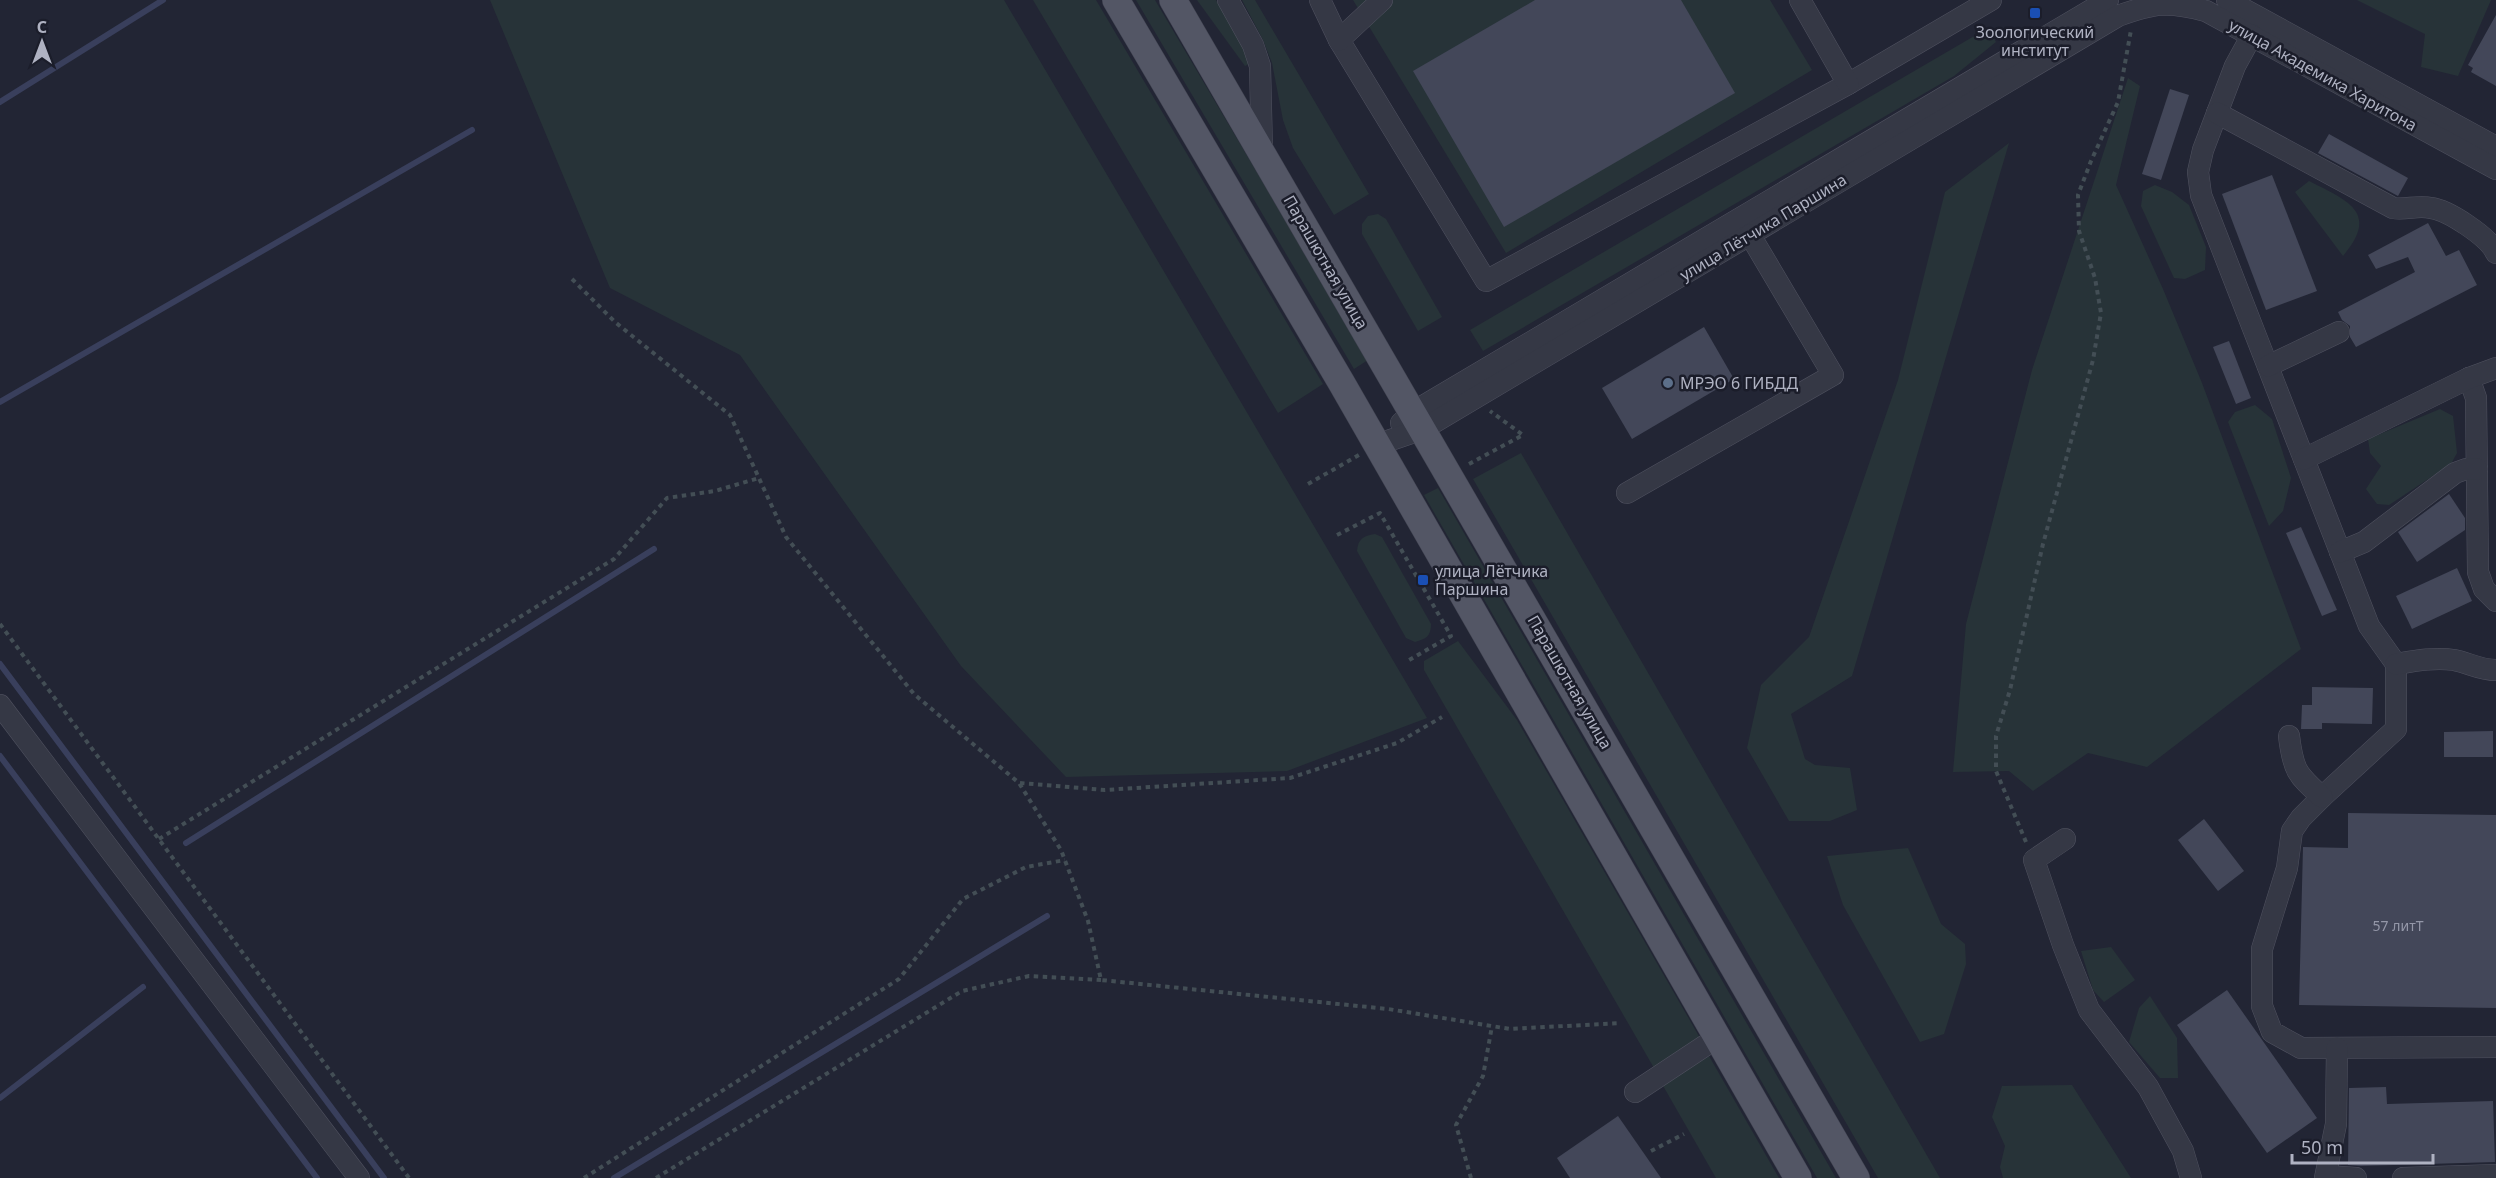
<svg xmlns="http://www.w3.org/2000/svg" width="2496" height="1178" font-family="'Noto Sans',sans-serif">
<rect width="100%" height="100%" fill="#222534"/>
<g fill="#273338">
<polygon points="490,0 1004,0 1427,718 1287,771 1066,777 961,666 740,355 610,288"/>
<polygon points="1033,0 1096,0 1323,384 1278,413"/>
<polygon points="1136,0 1155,0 1368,360 1354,369"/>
<polygon points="1197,0 1216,0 1244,48 1249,64 1245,66"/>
<polygon points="1242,0 1255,0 1369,194 1334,215 1293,148 1283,120 1272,63 1263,40"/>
<polygon points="1353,0 1770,0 1812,70 1506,253"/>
<polygon points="2357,0 2491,0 2458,76 2421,67 2425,34"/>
<polygon points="1988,28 1996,42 1954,76 1483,351 1470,330"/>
<polygon points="2128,78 2140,86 2116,185 2163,289 2202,383 2301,649 2147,767 2088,753 2033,791 2009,771 1953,772 1966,624 2032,370"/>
<polygon points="2009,143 1852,676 1791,714 1805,759 1815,765 1850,768 1857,810 1830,821 1789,821 1747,748 1761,685 1809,637 1898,380 1945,192"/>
<path d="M 2309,181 C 2346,200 2381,212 2343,256 L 2295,192 Z"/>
<polygon points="2155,185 2172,192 2189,205 2206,247 2205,270 2185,279 2174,278 2141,206 2143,191"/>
<polygon points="1378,214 1386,219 1442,317 1418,331 1362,234 1362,224 1368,216"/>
<polygon points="2255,405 2272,419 2291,478 2283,511 2269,526 2228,422 2235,412"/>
<polygon points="2440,409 2453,416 2457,453 2451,464 2389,505 2377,504 2366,489 2381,466 2370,453 2368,439"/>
<polygon points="1521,453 1940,1178 1878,1178 1473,479"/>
<polygon points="1438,488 1836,1178 1817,1178 1424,495"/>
<path d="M 1375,534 L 1382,537 L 1431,624 C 1431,636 1426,639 1415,642 L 1406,638 L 1357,551 C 1358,539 1363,536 1375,534 Z"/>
<polygon points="1458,641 1517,720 1700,1038 1654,1068 1424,670 1424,661"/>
<polygon points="1908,848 1941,924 1965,944 1966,964 1944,1034 1920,1042 1843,905 1827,856"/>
<polygon points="2111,947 2135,980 2104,1002 2093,990 2081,951"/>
<polygon points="2150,996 2177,1038 2178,1078 2160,1078 2129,1042 2139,1008"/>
<polygon points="1709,1056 1779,1178 1716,1178 1662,1084"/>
<polygon points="2072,1085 2131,1178 2003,1178 2000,1167 2005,1146 1992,1117 2002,1086"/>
</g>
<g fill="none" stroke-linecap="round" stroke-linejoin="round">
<g stroke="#393f5c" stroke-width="6">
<polyline points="0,102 163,0"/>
<polyline points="0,402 472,130"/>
<polyline points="0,664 384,1178"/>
<polyline points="0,756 317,1178"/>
<polyline points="186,843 654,549"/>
<polyline points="0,1098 143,987"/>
<polyline points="614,1178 1047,916"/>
</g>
</g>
<g fill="#434759">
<polygon points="1535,0 1681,0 1735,93 1504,227 1413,71"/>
<polygon points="2496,15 2496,86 2471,72 2473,68 2468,65"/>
<polygon points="2170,89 2189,95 2161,180 2142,174"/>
<polygon points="2329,134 2408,178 2398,196 2318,153"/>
<polygon points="2272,175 2317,291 2266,310 2222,194"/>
<polygon points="2428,223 2446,256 2459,250 2477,285 2356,347 2350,337 2350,326 2342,320 2338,312 2415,272 2408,257 2376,269 2368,255"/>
<polygon points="1704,327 1734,379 1632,439 1602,388"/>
<polygon points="2229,341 2251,398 2236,404 2213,347"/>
<polygon points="2449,494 2465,518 2465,530 2417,562 2398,532"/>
<polygon points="2301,527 2337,610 2322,616 2286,533"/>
<polygon points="2457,568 2472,601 2412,629 2396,596"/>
<polygon points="2312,687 2373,688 2372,724 2322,723 2322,729 2301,729 2302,705 2312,705"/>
<polygon points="2493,731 2493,757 2444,757 2444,732"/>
<polygon points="2348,813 2496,815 2496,1008 2299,1005 2303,847 2348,848"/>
<polygon points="2204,819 2244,871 2218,891 2178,840"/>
<polygon points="2227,990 2317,1118 2267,1153 2177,1025"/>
<polygon points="2386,1087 2387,1104 2493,1101 2495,1162 2361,1166 2348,1165 2349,1088"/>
<polygon points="1618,1116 1661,1178 1570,1178 1557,1158"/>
</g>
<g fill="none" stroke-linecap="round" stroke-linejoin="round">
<defs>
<g id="minor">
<polyline points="1228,0 1253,45 1260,66 1262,150"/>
<polyline points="1320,0 1339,40 1486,281 1848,84 1991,0"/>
<polyline points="1800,0 1848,84"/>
<polyline points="2227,0 2496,147"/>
<polyline points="2252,35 2235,66 2203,150 2198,172 2201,195 2369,626 2396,664 2396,729 2322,797 2301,818 2292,831 2287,868 2262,949 2262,1006 2272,1032 2301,1048 2496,1047"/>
<polyline points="1339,40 1382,0"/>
<path d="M 2217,113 L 2393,208 C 2406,210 2418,205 2431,208 C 2448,210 2489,237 2496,253"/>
<polyline points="2268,366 2339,332"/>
<polyline points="2469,378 2476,398 2478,572 2484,589 2496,601"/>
<polyline points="1401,423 1413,412 2108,0"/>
<path d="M 1376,445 L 1423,429 L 2118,16 C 2154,3 2168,1 2206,11 L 2496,169"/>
<polyline points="2304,459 2469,378 2496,368"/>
<polyline points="1627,493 1833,375 1750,235"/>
<polyline points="2340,552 2364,542 2455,473 2466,469 2477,469"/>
<path d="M 2396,664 C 2414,661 2435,657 2454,660 C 2469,663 2480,670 2496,670"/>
<polyline points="0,705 359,1178"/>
<path d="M 2289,736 C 2293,770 2297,775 2322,797"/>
<polyline points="2065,839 2034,860 2063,945 2089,1010 2148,1087 2183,1151 2191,1178"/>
<polyline points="1635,1092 1718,1037"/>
<polyline points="2327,1176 2356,1178"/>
<polyline points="2325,1178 2336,1124 2337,1048"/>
<polyline points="2403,1178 2496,1175"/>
</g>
<g id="major">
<polyline points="1116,0 1341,382 1798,1178"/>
<polyline points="1173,0 1856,1178"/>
</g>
</defs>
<use href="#minor" stroke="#505260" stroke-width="22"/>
<use href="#major" stroke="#3f414f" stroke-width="28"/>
<g stroke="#434e55" stroke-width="4" stroke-dasharray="4.5 4.5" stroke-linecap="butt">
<polyline points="572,279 615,322 730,415 786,537 914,694 1019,783 1061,850 1088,921 1101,980 1388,1009 1510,1029 1620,1023"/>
<polyline points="1469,464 1523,435 1490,411"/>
<polyline points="1308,484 1359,455"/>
<polyline points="1337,535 1380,513 1451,636 1409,660"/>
<polyline points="0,624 409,1178"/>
<polyline points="1020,783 1105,790 1290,778 1397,743 1442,717"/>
<polyline points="159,839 614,559 667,498 715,491 759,478"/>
<polyline points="2026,842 1996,771 1996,736 2010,690 2043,544 2093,360 2101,313 2095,278 2079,231 2078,195 2091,161 2118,102 2131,30"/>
<polyline points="1651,1151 1684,1134"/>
<polyline points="584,1178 899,979 963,899 1026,867 1065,860"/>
<polyline points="656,1178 962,991 1029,976 1101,980"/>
<polyline points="1471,1178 1456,1125 1483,1076 1492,1026"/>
</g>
<use href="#minor" stroke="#353845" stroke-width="21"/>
<use href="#major" stroke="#535665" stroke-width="27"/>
</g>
<g fill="#1a4fb4" stroke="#1b1d2a" stroke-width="2">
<rect x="2029" y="7" width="12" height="12" rx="3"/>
<rect x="1417" y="574" width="12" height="12" rx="3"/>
</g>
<circle fill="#5c6f8a" stroke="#1b1d2a" stroke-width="2" cx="1668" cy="383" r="6"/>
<g text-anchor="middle" stroke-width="5" stroke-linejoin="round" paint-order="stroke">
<g font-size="14" fill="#9497a8">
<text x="2398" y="931">57 литТ</text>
</g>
<g font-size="16" fill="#afb2c2" stroke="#1b1d2a" text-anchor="start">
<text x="2035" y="38" text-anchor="middle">Зоологический<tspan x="2035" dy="18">институт</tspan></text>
<text x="1680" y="389">МРЭО 6 ГИБДД</text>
<text x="1435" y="577">улица Лётчика<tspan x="1435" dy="18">Паршина</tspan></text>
</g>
<g font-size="16" fill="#afb2c2" stroke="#1b1d2a">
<text transform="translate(2323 75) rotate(29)" y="6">улица Академика Харитона</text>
<text transform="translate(1763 227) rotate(-31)" y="6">улица Лётчика Паршина</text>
<text transform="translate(1326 262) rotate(60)" y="6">Парашютная улица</text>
<text transform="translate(1570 682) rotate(60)" y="6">Парашютная улица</text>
</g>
</g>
<g transform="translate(42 42)" stroke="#1b1d2a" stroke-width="4.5" paint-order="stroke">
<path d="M0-4.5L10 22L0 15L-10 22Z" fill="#afb2c2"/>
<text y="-9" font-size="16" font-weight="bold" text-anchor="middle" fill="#afb2c2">С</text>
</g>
<path d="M2292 1154v9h141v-9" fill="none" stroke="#afb2c2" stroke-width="3"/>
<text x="2301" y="1154" font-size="18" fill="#afb2c2" stroke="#1b1d2a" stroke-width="4.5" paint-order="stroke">50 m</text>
</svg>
